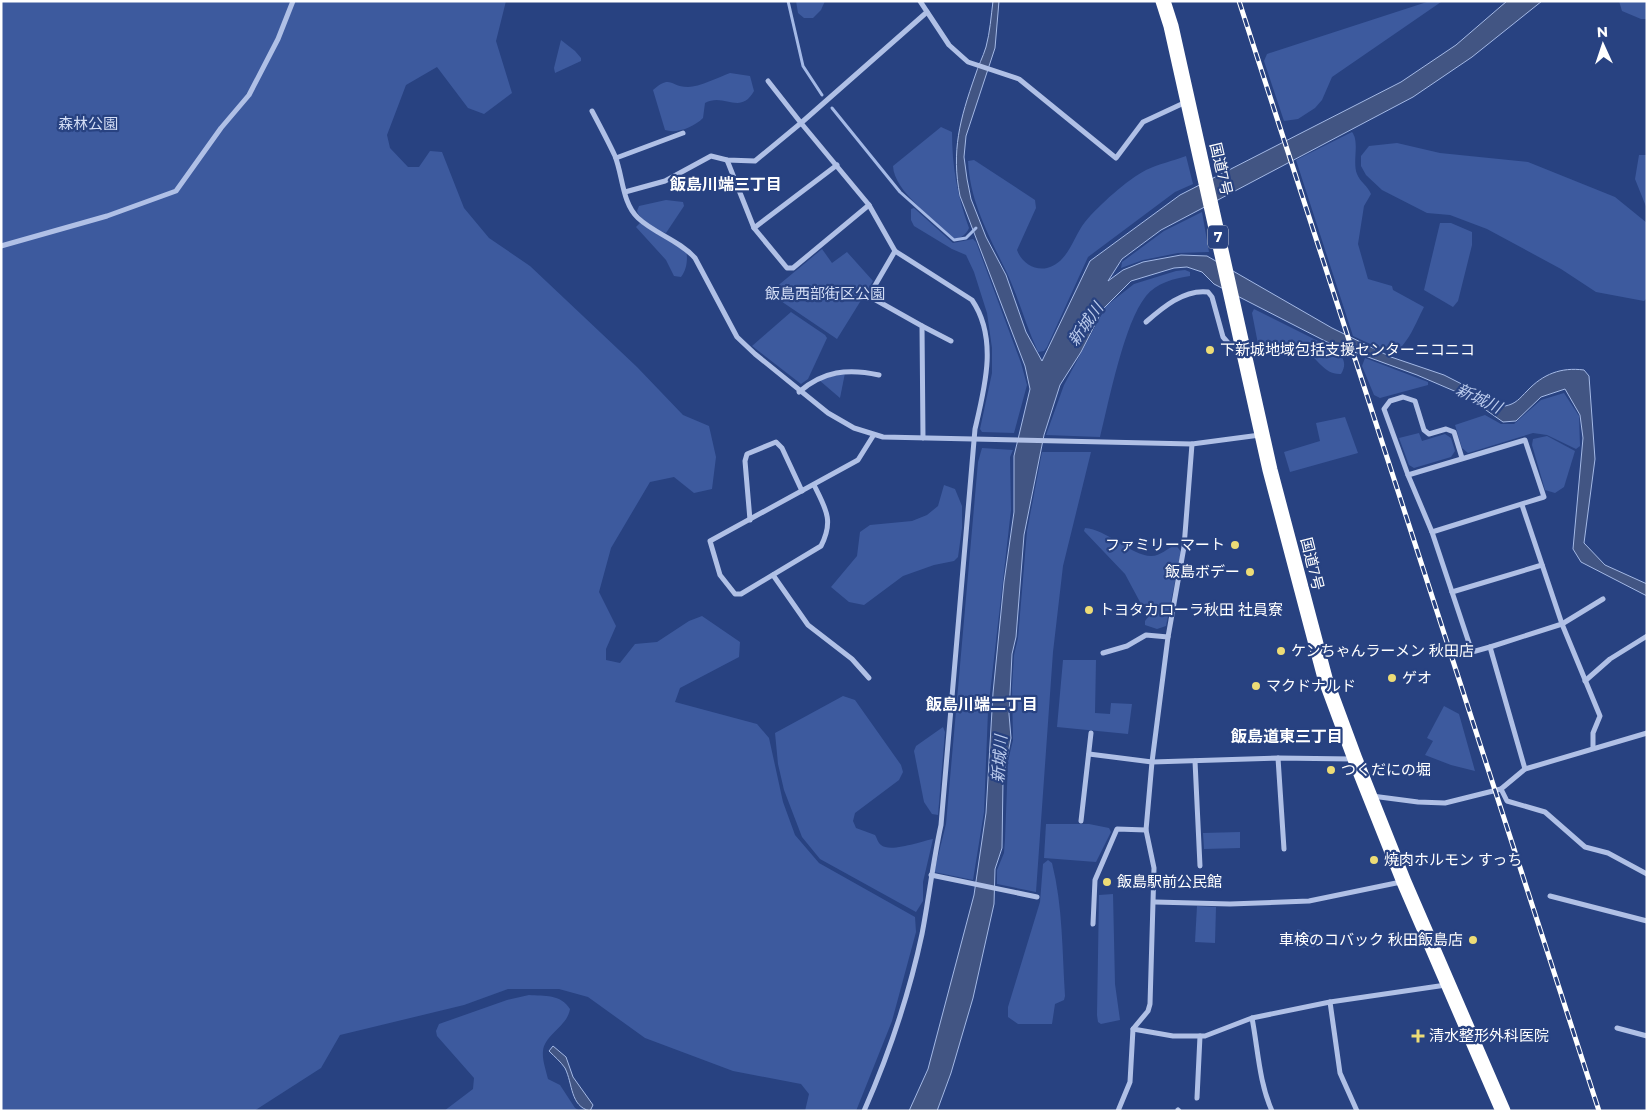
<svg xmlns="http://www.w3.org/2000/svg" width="1648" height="1112" font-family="Montserrat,'Noto Sans JP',sans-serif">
<rect width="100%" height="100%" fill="#284281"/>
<g fill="#3d5a9e">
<polygon points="1,1 506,1 496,41 512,93 484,114 468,108 437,67 406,85 387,135 390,148 408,167 419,167 430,151 442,152 464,208 489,238 530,266 637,367 683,415 709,426 716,457 712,489 694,493 674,477 650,482 611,548 599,592 616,626 606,649 606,660 620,663 635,644 657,642 689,621 702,616 740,642 739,657 680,688 675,702 757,724 769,738 783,802 795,835 819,863 915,917 916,932 892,1021 856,1111 805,1111 809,1094 801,1084 733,1071 645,1038 588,997 559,989 508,989 464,1005 340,1035 321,1068 254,1111 1,1111"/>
<polygon points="796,1 825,1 821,10 813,18 804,18 798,13"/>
<polygon points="1430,1 1441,2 1332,77 1322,100 1315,108 1298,119 1284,121 1264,61 1267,54"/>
<polygon points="1619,1 1647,1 1647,19 1641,19 1622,11"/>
<polygon points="561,40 575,51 581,58 581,61 555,73 554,68"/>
<path d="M 730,73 L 750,76 L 754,91 C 740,116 724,92 705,103 L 703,118 C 694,127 677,134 665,130 L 653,90 C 671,74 670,87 688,87 C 699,87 719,77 730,73 Z"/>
<path d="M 941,127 L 952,132 C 952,166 957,195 969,228 C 966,235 961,238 954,239 C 936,220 894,192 893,166 Z"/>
<path d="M 1352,132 C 1360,142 1352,162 1357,174 C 1360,182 1368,186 1371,194 L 1364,206 L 1358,244 L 1368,279 L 1392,286 L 1393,290 L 1424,307 C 1416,322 1408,346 1392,354 L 1353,336 L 1296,160 Z"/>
<polygon points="1397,143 1440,153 1528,162 1615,197 1647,223 1647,298 1644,301 1596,292 1561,269 1487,229 1450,215 1427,213 1382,190 1366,175 1361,166 1361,156 1369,146"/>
<polygon points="1639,155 1647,155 1647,209 1635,179"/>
<path d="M 1186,156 L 1193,184 L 1175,192 L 1088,257 L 1047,347 L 1044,351 L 1038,352 C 1026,326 1019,299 1007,273 C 989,236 970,202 968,161 L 974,160 L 1035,200 L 1036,208 L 1017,250 C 1021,262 1034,271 1047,268 C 1069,262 1073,237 1085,222 C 1098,206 1128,179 1146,170 C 1158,164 1173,161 1186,156 Z"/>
<path d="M 666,200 L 683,202 L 684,206 L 666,233 C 657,231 640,220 637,211 L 639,206 Z"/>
<polygon points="914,208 953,243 973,239 976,242 1021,363 1027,385 1014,433 982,432 980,429 992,373 992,348 987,313 974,272 966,255 952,249 914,226 911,220 911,209"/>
<polygon points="1202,212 1209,252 1178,253 1143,260 1121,268 1122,262 1164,231"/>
<path d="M 640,223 L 663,238 L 686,250 C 688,258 687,270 681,277 L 674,276 L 666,260 L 636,227 Z"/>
<polygon points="1440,223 1451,223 1472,232 1472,245 1458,301 1453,307 1424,290"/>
<polygon points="822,249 832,263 847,252 873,281 837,339 769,293"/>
<path d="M 1185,270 L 1190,272 L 1190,276 C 1175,278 1156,283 1146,296 C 1124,323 1109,401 1100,437 L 1046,435 L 1064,385 L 1106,306 L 1134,284 L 1176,271 Z"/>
<path d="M 1254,309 L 1336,350 C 1344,358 1347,364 1341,374 C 1324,375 1318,358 1305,351 C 1297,347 1283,344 1274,346 C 1270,347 1268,349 1263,349 L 1258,344 L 1252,313 Z"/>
<polygon points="791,312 825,335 827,338 808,379 801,384 752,346"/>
<polygon points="1365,358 1428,382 1428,385 1380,398 1374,395 1362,366"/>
<polygon points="845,373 840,398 819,380"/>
<polygon points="1564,393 1579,416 1580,446 1576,449 1547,435 1533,433 1468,453 1462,448 1455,425 1485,415 1501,424 1514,424 1541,400"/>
<polygon points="1345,417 1358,453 1290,472 1284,452 1320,441 1316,423"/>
<polygon points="1419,433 1422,441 1445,434 1451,438 1455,451 1451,457 1414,468 1409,465 1399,438"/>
<polygon points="1547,436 1575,451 1564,487 1555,493 1545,490 1532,445 1533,439"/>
<polygon points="982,448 1013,450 1010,457 1011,510 988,711 984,812 973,880 934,872 946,824 978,462"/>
<polygon points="1042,452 1091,452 1063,566 1053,652 1036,892 997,884 997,870 1004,853 1005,840 1008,761 1013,740 1012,688 1014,655 1018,638 1027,531"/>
<polygon points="944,485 955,489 962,506 962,528 958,557 954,561 934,565 903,576 864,605 849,602 831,587 857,556 860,532 870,525 912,521 927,515 938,506"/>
<path d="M 1085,528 C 1106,529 1132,556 1151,556 C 1161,556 1167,548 1176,545 L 1181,552 L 1166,626 L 1157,629 L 1145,625 L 1145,621 L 1151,613 L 1140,602 L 1125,574 L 1084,531 Z"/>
<polygon points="1063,660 1096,660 1095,713 1110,714 1111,703 1132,704 1128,734 1057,727"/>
<path d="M 843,696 L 855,700 L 901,765 L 903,772 L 899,780 L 855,813 L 853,821 L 856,828 L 875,835 C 877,838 878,843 881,845 C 890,853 922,841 933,839 L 923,882 L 923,901 L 916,912 L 820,859 L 802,837 L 784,790 L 778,764 L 775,733 Z"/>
<polygon points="1444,706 1459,714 1475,771 1451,765 1425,755 1433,741 1427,738"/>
<polygon points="943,727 945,732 938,815 932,814 924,802 914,751 916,746"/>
<polygon points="1046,824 1089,824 1109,828 1111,832 1096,862 1044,858"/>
<polygon points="1240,832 1240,848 1204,849 1203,833"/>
<path d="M 1048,860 L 1052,863 C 1063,907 1062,951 1065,996 L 1064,1000 L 1055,1004 L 1052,1024 L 1018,1024 L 1008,1017 L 1008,1007 L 1040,902 L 1043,864 Z"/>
<polygon points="1113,894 1115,984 1120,1020 1101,1024 1098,1022 1097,1015 1099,895"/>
<polygon points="1197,906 1216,907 1215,943 1195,942"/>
<polygon points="1297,929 1313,933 1315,947 1298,948"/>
<path d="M 529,995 C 544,996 561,994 570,1009 C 567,1027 545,1034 543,1051 C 542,1060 546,1070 548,1079 L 560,1085 L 575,1108 L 580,1111 L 444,1111 L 473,1089 L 474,1078 L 437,1036 L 436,1031 L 439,1024 L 507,1000 Z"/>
</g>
<g fill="#425583" stroke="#a4b9e6">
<path d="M 993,1 L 999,1 L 995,48 L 966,136 L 964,157 L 967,179 L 971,199 L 986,237 L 1006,275 L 1026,332 L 1042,361 L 1090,261 L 1180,195 L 1401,82 L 1456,45 L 1507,1 L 1542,1 L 1472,57 L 1413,97 L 1161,230 L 1122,259 L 1108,281 L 1123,270 L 1143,262 L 1181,255 L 1207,256 L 1332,328 L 1391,357 L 1444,375 L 1505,406 C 1516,404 1520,398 1527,391 C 1543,374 1561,367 1584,370 L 1589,376 L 1595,459 L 1584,543 L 1605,565 L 1647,584 L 1647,596 L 1581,562 L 1573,549 L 1583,438 L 1580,415 L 1565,389 L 1541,397 L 1516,421 L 1503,422 L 1466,396 L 1417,375 L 1327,342 L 1214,284 L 1202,272 L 1187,267 L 1174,268 L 1131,281 L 1103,309 L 1081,352 L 1060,385 L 1044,435 L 1024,535 L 1016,637 L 1012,654 L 1009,714 L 1011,738 L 1003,779 L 1002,848 L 995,869 L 994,904 L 973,998 L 951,1073 L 937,1111 L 909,1111 L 928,1069 L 974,895 L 986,813 L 993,693 L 1004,582 L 1014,512 L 1014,456 L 1030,389 L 1025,366 L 960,196 C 951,151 960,119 975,76 C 978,66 983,57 986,47 C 990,32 991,17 993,1 Z"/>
<path d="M 553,1046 L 566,1057 L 573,1077 L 593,1105 L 590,1111 C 570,1106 573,1084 565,1068 C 560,1061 555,1057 549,1051 Z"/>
</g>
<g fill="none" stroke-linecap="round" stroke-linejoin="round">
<g stroke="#a4b9e6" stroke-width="3">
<polyline points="788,1 803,66 822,95"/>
<polyline points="832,108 900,192 954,240 966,238 976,228"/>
</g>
<g stroke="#b0c0e6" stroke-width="5">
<polyline points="920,1 949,45 968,62 1019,79 1116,158 1143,122 1186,102"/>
<polyline points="768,81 801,123 927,12"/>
<path d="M 592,111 C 600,126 608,141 615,156 C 623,176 622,203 638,218 C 655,234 679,240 695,258 L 737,337 L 755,354 L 828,413 L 854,428 L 883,437 L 1192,444 L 1260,435"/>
<polyline points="616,158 683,133"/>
<polyline points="727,160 754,228 787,268 793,268 869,205"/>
<path d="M 625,192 L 665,181 L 711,156 L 727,160 L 755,161 L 801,123 L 869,205 L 895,251 L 972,300 C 998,338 985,387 975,429 L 941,825 C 933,861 929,898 922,934 C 909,995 889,1054 864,1111"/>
<polyline points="754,228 837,165"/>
<polyline points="1,246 107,216 176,191 221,128 249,95 278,39 293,1"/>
<polyline points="895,251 870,294 874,299 922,326 923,438"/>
<path d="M 1146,322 C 1162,308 1184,289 1208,292 L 1212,297 L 1223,337 L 1229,344 L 1240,346"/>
<polyline points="922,326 951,341"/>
<path d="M 799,392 C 823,371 848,368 879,375"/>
<polyline points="1462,458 1454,432 1446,429 1429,434 1424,430 1415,401 1403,397 1390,401 1384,409 1408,475 1432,532 1472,652 1490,647"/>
<polyline points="1408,475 1525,440 1544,497 1432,532"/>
<path d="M 814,485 C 826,509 834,521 821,546 L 741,594 L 735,594 L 720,575 L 710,541 L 858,460 L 873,436"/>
<polyline points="1522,505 1562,624 1600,716 1593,733 1593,748"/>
<polyline points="750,520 745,461 747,454 776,442 782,448 802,491"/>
<polyline points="773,575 808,625 852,659 869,678"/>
<polyline points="1452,592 1542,565"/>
<polyline points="1103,653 1127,646 1146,635 1168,637"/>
<polyline points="1585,681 1610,659 1647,636"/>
<polyline points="1089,754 1152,762 1278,758 1352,759"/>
<polyline points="1278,758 1284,849"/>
<polyline points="1195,761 1200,866"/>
<polyline points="1525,769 1490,647 1562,624 1603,599"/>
<polyline points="1501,789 1507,801 1545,812 1585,847 1608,853 1647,874"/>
<polyline points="1372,796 1418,802 1445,803 1501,789 1525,769 1647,733"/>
<polyline points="1081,821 1091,733"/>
<polyline points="931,875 1037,897"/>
<polyline points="1550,896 1647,921"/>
<polyline points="1155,902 1230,904 1309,901 1401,882"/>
<polyline points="1093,924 1095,880 1117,829 1146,830"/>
<polyline points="1330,1002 1340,1073 1357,1111"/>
<path d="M 1252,1018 C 1258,1049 1259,1082 1272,1111"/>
<polyline points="1617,1028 1647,1036"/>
<polyline points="1133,1029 1173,1036 1205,1036 1252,1018 1330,1002 1446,985"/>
<polyline points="1197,1098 1200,1036"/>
<polyline points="1178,1110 1179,1111"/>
<polyline points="1118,1111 1130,1082 1133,1029 1148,1011 1150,1004 1154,868 1146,830 1152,762 1168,637 1184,547 1192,444"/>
</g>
<polyline stroke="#fff" stroke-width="15" points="1163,1 1171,26 1270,470 1325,678 1355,759 1404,882 1503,1111"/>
<defs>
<polyline id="rail" points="1239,1 1599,1111"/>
</defs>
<use href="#rail" stroke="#fff" stroke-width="5"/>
<use href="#rail" stroke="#284281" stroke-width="3" stroke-dasharray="9" stroke-linecap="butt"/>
</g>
<g fill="#eddc76" stroke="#284281" stroke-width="2">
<circle cx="1210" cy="350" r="5"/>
<circle cx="1235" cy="545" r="5"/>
<circle cx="1250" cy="572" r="5"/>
<circle cx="1089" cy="610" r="5"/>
<circle cx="1281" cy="651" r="5"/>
<circle cx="1392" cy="678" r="5"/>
<circle cx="1256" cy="686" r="5"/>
<circle cx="1331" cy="770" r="5"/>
<circle cx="1374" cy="860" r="5"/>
<circle cx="1107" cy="882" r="5"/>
<circle cx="1473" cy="940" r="5"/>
<path d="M1415.5 1028.5h5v5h5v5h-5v5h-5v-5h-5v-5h5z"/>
</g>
<g text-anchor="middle" stroke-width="4.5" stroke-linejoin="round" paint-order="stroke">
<rect fill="#284281" stroke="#bec6d9" stroke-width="1" x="1208" y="225.5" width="20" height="23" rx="4"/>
<g font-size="14" font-weight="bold" fill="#fff">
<text x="1218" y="242">7</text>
</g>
<g font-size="15" fill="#d3ddf5" stroke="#284281">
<text x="88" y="129">森林公園</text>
<text x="825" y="299">飯島西部街区公園</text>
</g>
<g font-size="15" fill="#fff" stroke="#284281">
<text transform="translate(1221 169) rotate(77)" y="5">国道7号</text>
<text transform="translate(1312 564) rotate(76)" y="5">国道7号</text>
</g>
<g font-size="15" fill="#fff" stroke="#284281" text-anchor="start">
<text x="1220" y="355">下新城地域包括支援センターニコニコ</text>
<text x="1225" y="550" text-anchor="end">ファミリーマート</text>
<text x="1240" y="577" text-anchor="end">飯島ボデー</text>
<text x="1099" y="615">トヨタカローラ秋田 社員寮</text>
<text x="1291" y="656">ケンちゃんラーメン 秋田店</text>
<text x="1402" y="683">ゲオ</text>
<text x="1266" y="691">マクドナルド</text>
<text x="1341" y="775">つくだにの堀</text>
<text x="1384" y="865">焼肉ホルモン すっち</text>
<text x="1117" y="887">飯島駅前公民館</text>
<text x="1463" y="945" text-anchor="end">車検のコバック 秋田飯島店</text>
<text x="1429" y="1041">清水整形外科医院</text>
</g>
<g font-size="16" font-weight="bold" fill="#fff" stroke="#284281">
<text x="726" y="190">飯島川端三丁目</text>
<text x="982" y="710">飯島川端二丁目</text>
<text x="1287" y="742">飯島道東三丁目</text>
</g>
<g font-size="16" font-style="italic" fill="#bbcbed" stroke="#284281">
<text transform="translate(1085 324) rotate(-55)" y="6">新城川</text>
<text transform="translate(1479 398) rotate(25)" y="6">新城川</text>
<text transform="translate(999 759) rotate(-86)" y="6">新城川</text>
</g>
</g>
<rect width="1648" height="1112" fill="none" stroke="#ffffff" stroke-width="5"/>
<g transform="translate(1603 45) rotate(357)" stroke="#284281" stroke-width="4" paint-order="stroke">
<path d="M0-4L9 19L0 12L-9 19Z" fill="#ffffff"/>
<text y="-8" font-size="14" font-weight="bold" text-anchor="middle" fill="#ffffff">N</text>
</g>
</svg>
